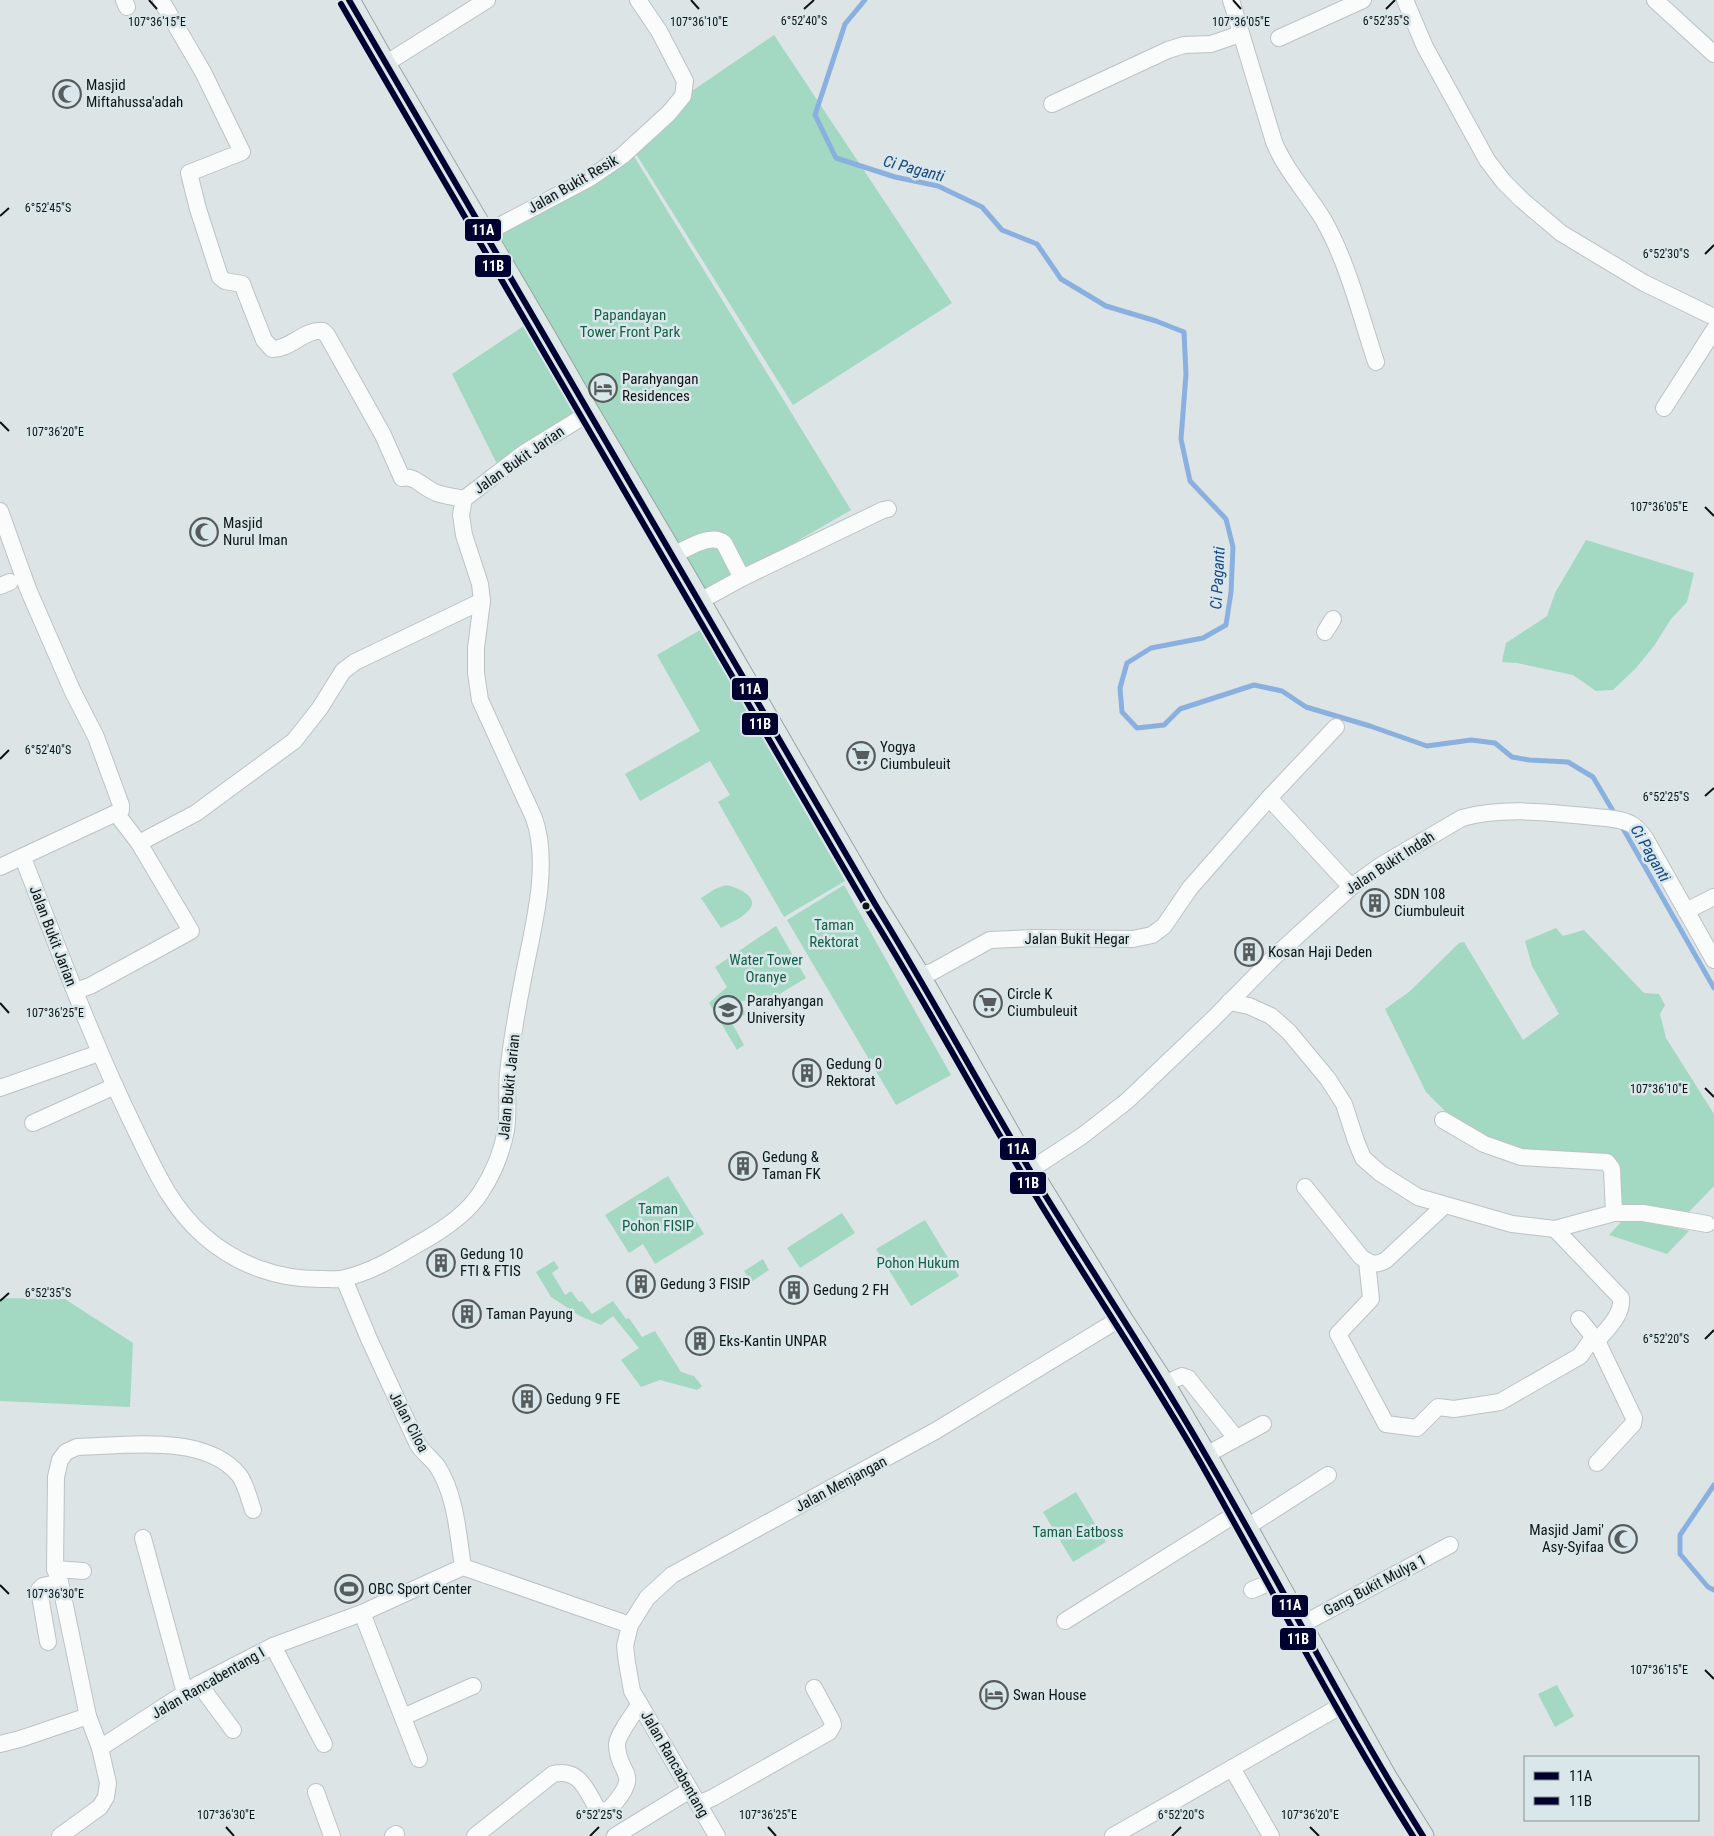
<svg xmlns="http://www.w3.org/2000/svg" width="1714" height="1836" font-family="'Roboto Condensed',sans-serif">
<rect width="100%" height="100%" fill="#dde4e6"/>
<g fill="#a3d8c3">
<polygon points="774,35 952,303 793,405 636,154 692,91"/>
<polygon points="632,153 851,510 702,596 589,406 497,464 452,374 540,315 492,238"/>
<polygon points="1586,540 1694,573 1687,602 1671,619 1654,646 1636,668 1613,690 1596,691 1573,675 1517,663 1502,662 1506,643 1547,616 1555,593"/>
<polygon points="700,630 845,881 784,917 718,802 730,795 710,761 640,801 625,774 700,731 657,655"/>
<path d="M 726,885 C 735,887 761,896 749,910 C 743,918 729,923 721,928 L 701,898 L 715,889 Z"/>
<polygon points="844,885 951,1075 896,1105 787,920"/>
<polygon points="776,926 806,978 773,998 741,1001 745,1014 732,1023 744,1045 737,1050 709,1003 727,987 715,967"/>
<polygon points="1556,928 1563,936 1584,930 1644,993 1659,994 1665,1005 1660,1014 1666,1038 1714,1114 1714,1186 1684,1217 1619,1208 1620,1173 1511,1146 1483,1137 1452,1118 1426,1092 1385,1009 1409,992 1459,943 1464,942 1523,1040 1559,1014 1532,966 1525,941"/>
<polygon points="668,1176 704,1234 655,1264 643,1244 629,1253 605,1215"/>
<polygon points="842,1213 855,1233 800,1268 787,1248"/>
<polygon points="1631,1216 1689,1231 1667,1254 1609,1235 1622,1221"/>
<polygon points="925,1220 959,1276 911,1306 876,1249"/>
<polygon points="763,1259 769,1270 751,1282 744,1271"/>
<polygon points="554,1261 559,1268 552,1273 565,1295 571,1291 579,1302 582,1301 592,1314 613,1301 626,1319 629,1318 642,1337 655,1331 681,1372 694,1376 702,1386 697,1390 660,1380 641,1387 621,1360 639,1348 613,1316 601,1325 580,1316 551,1297 536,1272"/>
<polygon points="0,1298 65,1299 133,1343 130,1407 0,1401"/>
<polygon points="1076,1492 1106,1542 1073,1562 1043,1512"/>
<polygon points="1557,1685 1574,1716 1555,1727 1538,1694"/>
</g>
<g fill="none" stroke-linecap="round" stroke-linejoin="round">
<g stroke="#8ab0df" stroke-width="5">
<polyline points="865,0 845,24 815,115 836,158 895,177 938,186 982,207 1002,230 1037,244 1061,279 1106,306 1156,321 1184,332 1186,374 1181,439 1190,481 1226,519 1233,547 1231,592 1226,625 1203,638 1151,648 1127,663 1120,688 1122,712 1137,728 1164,725 1180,709 1254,685 1282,691 1306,707 1370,726 1427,746 1471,740 1495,743 1512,757 1529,760 1568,762 1593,777 1616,816"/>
<polyline points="1621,825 1714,988"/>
<polyline points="1714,1485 1680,1535 1680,1554 1708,1587 1714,1590"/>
</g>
<defs>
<g id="minor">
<polyline points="124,0 127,7"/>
<path d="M 161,0 L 203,72 L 242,152 L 189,173 L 198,209 L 220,277 L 225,281 L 242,284 L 264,340 L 272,349 C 290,350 304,329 323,331 L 327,335 L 383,435 L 402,478 C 416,475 424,489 437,493 C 445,496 455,497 464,499"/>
<path d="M 1231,0 L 1274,142 C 1286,171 1307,193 1323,219 C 1348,263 1360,314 1376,362"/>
<polyline points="1405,0 1425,47 1487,160 1503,181 1522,200 1561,233 1644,283 1714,317"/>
<polyline points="1655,0 1714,54"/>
<polyline points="1279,38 1363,0"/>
<polyline points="385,64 487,0"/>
<polyline points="1052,104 1168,50 1184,45 1211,44 1240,34"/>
<polyline points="484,234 590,178 622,156 669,113 683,96 685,81 659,31 638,0"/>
<polyline points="1664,408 1714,330"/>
<polyline points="0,511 28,589 72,690 96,737 121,805 121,810 116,813 0,867"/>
<path d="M 673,555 C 687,549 711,532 724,543 L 742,578"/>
<polyline points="0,586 10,582"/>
<polyline points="700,601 742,578 883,510 888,509"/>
<polyline points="1325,632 1333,619"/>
<polyline points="1336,727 1269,798 1351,887"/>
<polyline points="139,843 196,813 294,741 320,708 343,671 355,662 482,601"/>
<path d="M 23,858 C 59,950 93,1044 137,1133 C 156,1172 171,1207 204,1236 C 237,1265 279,1280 323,1279 C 330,1279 338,1280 345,1278 C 371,1272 394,1258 416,1245 C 440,1232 467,1215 481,1192 C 493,1174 502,1152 506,1130 C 509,1111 506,1092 508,1074 C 511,1042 517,1010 523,979 C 532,931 551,866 534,818 L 480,700 L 476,673 L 476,648 L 482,601 L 480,584 L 464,535 L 461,515 L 464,499 L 524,453 L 589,413"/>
<polyline points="1686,911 1714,897"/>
<polyline points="919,975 932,972 990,940 1035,938 1133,939 1152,935 1164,926 1190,888 1269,798"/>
<polyline points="75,991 90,986 191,931 139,843 116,813"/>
<polyline points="1229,1002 1249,1006 1271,1016 1289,1032 1328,1079 1344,1104 1356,1141 1363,1158 1380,1173 1418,1197 1512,1224 1555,1229 1614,1213 1643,1213 1707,1224"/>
<polyline points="0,1088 99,1053"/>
<polyline points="1443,1120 1484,1144 1521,1157 1607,1162 1612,1169 1614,1213"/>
<polyline points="33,1123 115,1086"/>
<path d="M 1030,1170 L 1082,1136 L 1127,1101 L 1213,1019 L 1274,957 L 1351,887 L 1380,866 L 1462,818 C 1502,807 1545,812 1585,816 C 1600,818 1618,817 1631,824 C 1637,827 1641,833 1645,838 L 1714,960"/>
<path d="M 1305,1187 L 1361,1257 C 1370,1264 1376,1266 1386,1260 L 1444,1206"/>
<path d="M 1555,1229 L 1621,1298 C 1623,1315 1607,1329 1597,1341 L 1634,1418 L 1633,1424 L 1597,1463"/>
<polyline points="1367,1261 1371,1299 1338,1334 1386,1424 1417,1428 1438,1407 1454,1409 1500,1402 1580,1356 1590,1342"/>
<path d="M 344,1279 L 369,1339 L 417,1443 C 422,1452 431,1458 437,1466 C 456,1495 458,1535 463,1567"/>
<polyline points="1579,1319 1597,1341"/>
<polyline points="1164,1384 1182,1376 1188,1378 1236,1438"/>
<polyline points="1206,1455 1263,1424"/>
<polyline points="1247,1527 1328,1475"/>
<polyline points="143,1538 185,1693"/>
<polyline points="55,1569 83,1571"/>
<polyline points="1252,1590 1276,1580"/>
<polyline points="362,1613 419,1759"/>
<polyline points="1065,1621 1239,1512"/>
<polyline points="1301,1625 1450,1545"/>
<polyline points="48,1642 39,1590 43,1586 60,1582"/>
<polyline points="273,1646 324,1744"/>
<polyline points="199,1684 233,1730"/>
<polyline points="403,1717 473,1686"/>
<polyline points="0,1744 20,1739 88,1716"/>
<polyline points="100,1748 199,1684 273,1646 362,1613 463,1567 630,1625"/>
<polyline points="1232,1768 1271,1836"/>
<polyline points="316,1792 332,1836"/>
<polyline points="699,1804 714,1797 829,1732 833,1725 832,1721 814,1688"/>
<path d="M 60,1836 L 100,1807 L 106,1797 L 108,1783 L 100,1748 L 88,1716 L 60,1582 L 55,1569 L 56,1477 L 60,1460 L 66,1452 L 77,1447 C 126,1446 205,1433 239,1475 C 246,1484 249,1499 253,1510"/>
<polyline points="393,1836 396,1834"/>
<path d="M 475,1836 L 553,1774 C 580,1768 586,1790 598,1810 C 604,1812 610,1810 614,1804 C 642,1771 617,1775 617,1744 C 618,1734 634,1713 640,1704"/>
<polyline points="615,1836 690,1790"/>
<polyline points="717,1836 632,1691 627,1663 625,1646 630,1625 647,1598 672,1575 937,1430 1121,1318"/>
<polyline points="1113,1836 1346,1703"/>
</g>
<polyline id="major" points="349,0 385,64 542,331 589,413 673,555 875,904 919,975 1030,1170 1121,1318 1164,1384 1206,1455 1386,1777 1423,1836"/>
</defs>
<use href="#minor" stroke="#bdc2c4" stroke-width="18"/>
<use href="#major" stroke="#94a5a5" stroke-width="23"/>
<use href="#minor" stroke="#fafbfb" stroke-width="16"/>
<use href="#major" stroke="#e0e8e8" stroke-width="21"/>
<defs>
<path id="bus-1" d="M 349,0 L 875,904 C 929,992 978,1083 1031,1172 C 1088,1266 1150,1358 1205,1454 C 1279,1580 1345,1712 1423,1836"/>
<path id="bus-2" d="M 341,4 L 867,908 C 922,996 970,1086 1023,1175 C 1080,1271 1143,1363 1199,1460 C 1270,1585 1336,1714 1413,1836"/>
</defs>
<use href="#bus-1" stroke="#d9e7ea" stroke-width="10"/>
<use href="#bus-2" stroke="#d9e7ea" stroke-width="10"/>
<use href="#bus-1" stroke="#000030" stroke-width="6"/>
<use href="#bus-2" stroke="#000030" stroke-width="6"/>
</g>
<path fill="none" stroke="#0e1314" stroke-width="2" d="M 149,0 L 157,9M 691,0 L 699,9M 1233,0 L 1241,9M 804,9 L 814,0M 1386,9 L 1395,0M 0,216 L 9,208M 1705,254 L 1714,245M 0,422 L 9,431M 1705,507 L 1714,516M 0,759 L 9,750M 1705,796 L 1714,788M 0,1003 L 9,1013M 1705,1088 L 1714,1097M 0,1301 L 9,1293M 1705,1339 L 1714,1330M 0,1585 L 9,1594M 1705,1670 L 1714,1679M 226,1827 L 234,1836M 768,1827 L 776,1836M 1310,1827 L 1319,1836M 590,1836 L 599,1827M 1172,1836 L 1181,1827"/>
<defs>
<symbol id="mosque-ring" viewBox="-11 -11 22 22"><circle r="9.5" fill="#d9e7ea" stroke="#565c5e" stroke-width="1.5"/><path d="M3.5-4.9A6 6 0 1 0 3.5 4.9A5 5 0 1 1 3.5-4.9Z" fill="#565c5e"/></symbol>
<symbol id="hotel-ring" viewBox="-11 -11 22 22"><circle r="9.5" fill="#d9e7ea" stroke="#565c5e" stroke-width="1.5"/><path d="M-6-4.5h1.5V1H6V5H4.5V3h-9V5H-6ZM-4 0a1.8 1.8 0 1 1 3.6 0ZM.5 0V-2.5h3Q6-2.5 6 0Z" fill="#565c5e"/></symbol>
<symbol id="supermarket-ring" viewBox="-11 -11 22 22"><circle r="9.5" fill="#d9e7ea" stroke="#565c5e" stroke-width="1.5"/><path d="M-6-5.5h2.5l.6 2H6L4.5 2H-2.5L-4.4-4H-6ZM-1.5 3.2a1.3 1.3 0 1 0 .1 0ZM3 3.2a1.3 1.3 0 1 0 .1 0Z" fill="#565c5e"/></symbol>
<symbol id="building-ring" viewBox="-11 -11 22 22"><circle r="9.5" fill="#d9e7ea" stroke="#565c5e" stroke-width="1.5"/><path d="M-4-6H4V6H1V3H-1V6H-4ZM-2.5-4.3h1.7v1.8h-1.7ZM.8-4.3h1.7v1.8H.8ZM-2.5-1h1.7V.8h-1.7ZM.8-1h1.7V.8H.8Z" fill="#565c5e"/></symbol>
<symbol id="university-ring" viewBox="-11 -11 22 22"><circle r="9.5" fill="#d9e7ea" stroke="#565c5e" stroke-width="1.5"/><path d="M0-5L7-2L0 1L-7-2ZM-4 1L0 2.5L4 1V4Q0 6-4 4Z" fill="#565c5e"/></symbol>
<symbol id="stadium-ring" viewBox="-11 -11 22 22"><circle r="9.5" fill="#d9e7ea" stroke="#565c5e" stroke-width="1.5"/><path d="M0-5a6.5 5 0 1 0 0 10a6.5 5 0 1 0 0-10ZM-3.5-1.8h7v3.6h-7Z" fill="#565c5e"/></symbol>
</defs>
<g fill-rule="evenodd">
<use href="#mosque-ring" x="51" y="78" width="32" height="32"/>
<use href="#hotel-ring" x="587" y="372" width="32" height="32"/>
<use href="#mosque-ring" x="188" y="516" width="32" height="32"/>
<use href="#supermarket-ring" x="845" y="740" width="32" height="32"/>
<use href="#building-ring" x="1359" y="887" width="32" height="32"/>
<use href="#building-ring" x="1233" y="936" width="32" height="32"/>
<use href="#supermarket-ring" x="972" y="987" width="32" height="32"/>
<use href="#university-ring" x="712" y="994" width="32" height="32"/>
<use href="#building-ring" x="791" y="1057" width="32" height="32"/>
<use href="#building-ring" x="727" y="1150" width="32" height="32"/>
<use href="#building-ring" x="425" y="1247" width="32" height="32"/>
<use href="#building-ring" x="625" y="1268" width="32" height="32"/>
<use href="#building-ring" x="778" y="1274" width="32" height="32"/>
<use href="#building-ring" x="451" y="1298" width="32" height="32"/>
<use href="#building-ring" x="684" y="1325" width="32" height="32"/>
<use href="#building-ring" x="511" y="1383" width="32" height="32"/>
<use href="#mosque-ring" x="1607" y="1523" width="32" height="32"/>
<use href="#stadium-ring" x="333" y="1573" width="32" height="32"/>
<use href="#hotel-ring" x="978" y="1679" width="32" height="32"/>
</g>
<circle fill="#0e1314" stroke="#d9e7ea" stroke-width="2" cx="866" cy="906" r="4.5"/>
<g text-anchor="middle" stroke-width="5" stroke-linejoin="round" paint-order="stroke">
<g font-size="15" fill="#0e1314" stroke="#d9e7ea" text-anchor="start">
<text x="86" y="90">Masjid<tspan x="86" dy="17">Miftahussa'adah</tspan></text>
<text x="622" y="384">Parahyangan<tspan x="622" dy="17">Residences</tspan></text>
<text x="223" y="528">Masjid<tspan x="223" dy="17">Nurul Iman</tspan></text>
<text x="880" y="752">Yogya<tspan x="880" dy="17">Ciumbuleuit</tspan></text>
<text x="1394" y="899">SDN 108<tspan x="1394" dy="17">Ciumbuleuit</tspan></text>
<text x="1268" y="957">Kosan Haji Deden</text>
<text x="1007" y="999">Circle K<tspan x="1007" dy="17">Ciumbuleuit</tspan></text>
<text x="747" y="1006">Parahyangan<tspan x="747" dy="17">University</tspan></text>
<text x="826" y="1069">Gedung 0<tspan x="826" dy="17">Rektorat</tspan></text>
<text x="762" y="1162">Gedung &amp;<tspan x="762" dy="17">Taman FK</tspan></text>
<text x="460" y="1259">Gedung 10<tspan x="460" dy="17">FTI &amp; FTIS</tspan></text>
<text x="660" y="1289">Gedung 3 FISIP</text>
<text x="813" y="1295">Gedung 2 FH</text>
<text x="486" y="1319">Taman Payung</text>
<text x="719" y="1346">Eks-Kantin UNPAR</text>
<text x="546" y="1404">Gedung 9 FE</text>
<text x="1604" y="1535" text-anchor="end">Masjid Jami'<tspan x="1604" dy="17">Asy-Syifaa</tspan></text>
<text x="368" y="1594">OBC Sport Center</text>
<text x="1013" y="1700">Swan House</text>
</g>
<g font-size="15" fill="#0e1314" stroke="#d9e7ea">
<text transform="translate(573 184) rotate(-30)" y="5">Jalan Bukit Resik</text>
<text transform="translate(519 460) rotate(-35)" y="5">Jalan Bukit Jarian</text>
<text transform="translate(1390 863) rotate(-33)" y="5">Jalan Bukit Indah</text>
<text transform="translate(53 936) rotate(69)" y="5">Jalan Bukit Jarian</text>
<text x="1077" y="944">Jalan Bukit Hegar</text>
<text transform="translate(509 1087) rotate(-84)" y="5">Jalan Bukit Jarian</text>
<text transform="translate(409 1422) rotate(62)" y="5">Jalan Ciloa</text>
<text transform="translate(841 1484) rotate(-28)" y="5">Jalan Menjangan</text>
<text transform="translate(1375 1585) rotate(-28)" y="5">Gang Bukit Mulya 1</text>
<text transform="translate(208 1683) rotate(-30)" y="5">Jalan Rancabentang I</text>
<text transform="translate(675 1764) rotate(60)" y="5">Jalan Rancabentang</text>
</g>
<g font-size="15" fill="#136145" stroke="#d9e7ea">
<text x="630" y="320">Papandayan<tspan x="630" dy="17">Tower Front Park</tspan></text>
<text x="834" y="930">Taman<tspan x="834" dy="17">Rektorat</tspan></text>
<text x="766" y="965">Water Tower<tspan x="766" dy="17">Oranye</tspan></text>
<text x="658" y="1214">Taman<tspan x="658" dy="17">Pohon FISIP</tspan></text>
<text x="918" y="1268">Pohon Hukum</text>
<text x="1078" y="1537">Taman Eatboss</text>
</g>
<g font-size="16" font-style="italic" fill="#164884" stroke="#d9e7ea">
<text transform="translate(914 168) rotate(15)" y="6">Ci Paganti</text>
<text transform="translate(1217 578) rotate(-87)" y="6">Ci Paganti</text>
<text transform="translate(1651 853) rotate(60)" y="6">Ci Paganti</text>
</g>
</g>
<g font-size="12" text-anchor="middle" fill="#0e1314" stroke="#d9e7ea" stroke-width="5" stroke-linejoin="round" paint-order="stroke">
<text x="804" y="25">6°52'40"S</text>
<text x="1386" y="25">6°52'35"S</text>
<text x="157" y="26">107°36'15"E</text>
<text x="1241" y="26">107°36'05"E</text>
<text x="699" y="26">107°36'10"E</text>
<text x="48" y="212">6°52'45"S</text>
<text x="1666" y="258">6°52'30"S</text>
<text x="55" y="436">107°36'20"E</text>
<text x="1659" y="511">107°36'05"E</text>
<text x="48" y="754">6°52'40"S</text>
<text x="1666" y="801">6°52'25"S</text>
<text x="55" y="1017">107°36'25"E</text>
<text x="1659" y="1093">107°36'10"E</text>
<text x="48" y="1297">6°52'35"S</text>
<text x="1666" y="1343">6°52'20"S</text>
<text x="55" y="1598">107°36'30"E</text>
<text x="1659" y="1674">107°36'15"E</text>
<text x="226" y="1819">107°36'30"E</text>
<text x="768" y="1819">107°36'25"E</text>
<text x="1310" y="1819">107°36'20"E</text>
<text x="599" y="1819">6°52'25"S</text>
<text x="1181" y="1819">6°52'20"S</text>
</g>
<g stroke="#d9e7ea" stroke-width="2">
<rect x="464" y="218" width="38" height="24" rx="5" fill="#000030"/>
<rect x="474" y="254" width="38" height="24" rx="5" fill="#000030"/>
<rect x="731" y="677" width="38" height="24" rx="5" fill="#000030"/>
<rect x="741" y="712" width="38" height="24" rx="5" fill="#000030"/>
<rect x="999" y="1137" width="38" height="24" rx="5" fill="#000030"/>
<rect x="1009" y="1171" width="38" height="24" rx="5" fill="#000030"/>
<rect x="1271" y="1594" width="38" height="24" rx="5" fill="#000030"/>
<rect x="1279" y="1627" width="38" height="24" rx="5" fill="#000030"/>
</g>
<g font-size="14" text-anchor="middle" font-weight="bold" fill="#fff">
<text x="483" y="235">11A</text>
<text x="493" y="271">11B</text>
<text x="750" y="694">11A</text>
<text x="760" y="729">11B</text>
<text x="1018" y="1154">11A</text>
<text x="1028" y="1188">11B</text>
<text x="1290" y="1610">11A</text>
<text x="1298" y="1644">11B</text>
</g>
<rect x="1524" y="1756" width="175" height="65" fill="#d9e7ea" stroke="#889294"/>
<rect x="1534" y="1772" width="25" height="8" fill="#000030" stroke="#889294"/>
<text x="1569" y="1781" font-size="15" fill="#0e1314">11A</text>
<rect x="1534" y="1797" width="25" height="8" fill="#000030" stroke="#889294"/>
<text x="1569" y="1806" font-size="15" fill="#0e1314">11B</text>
</svg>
